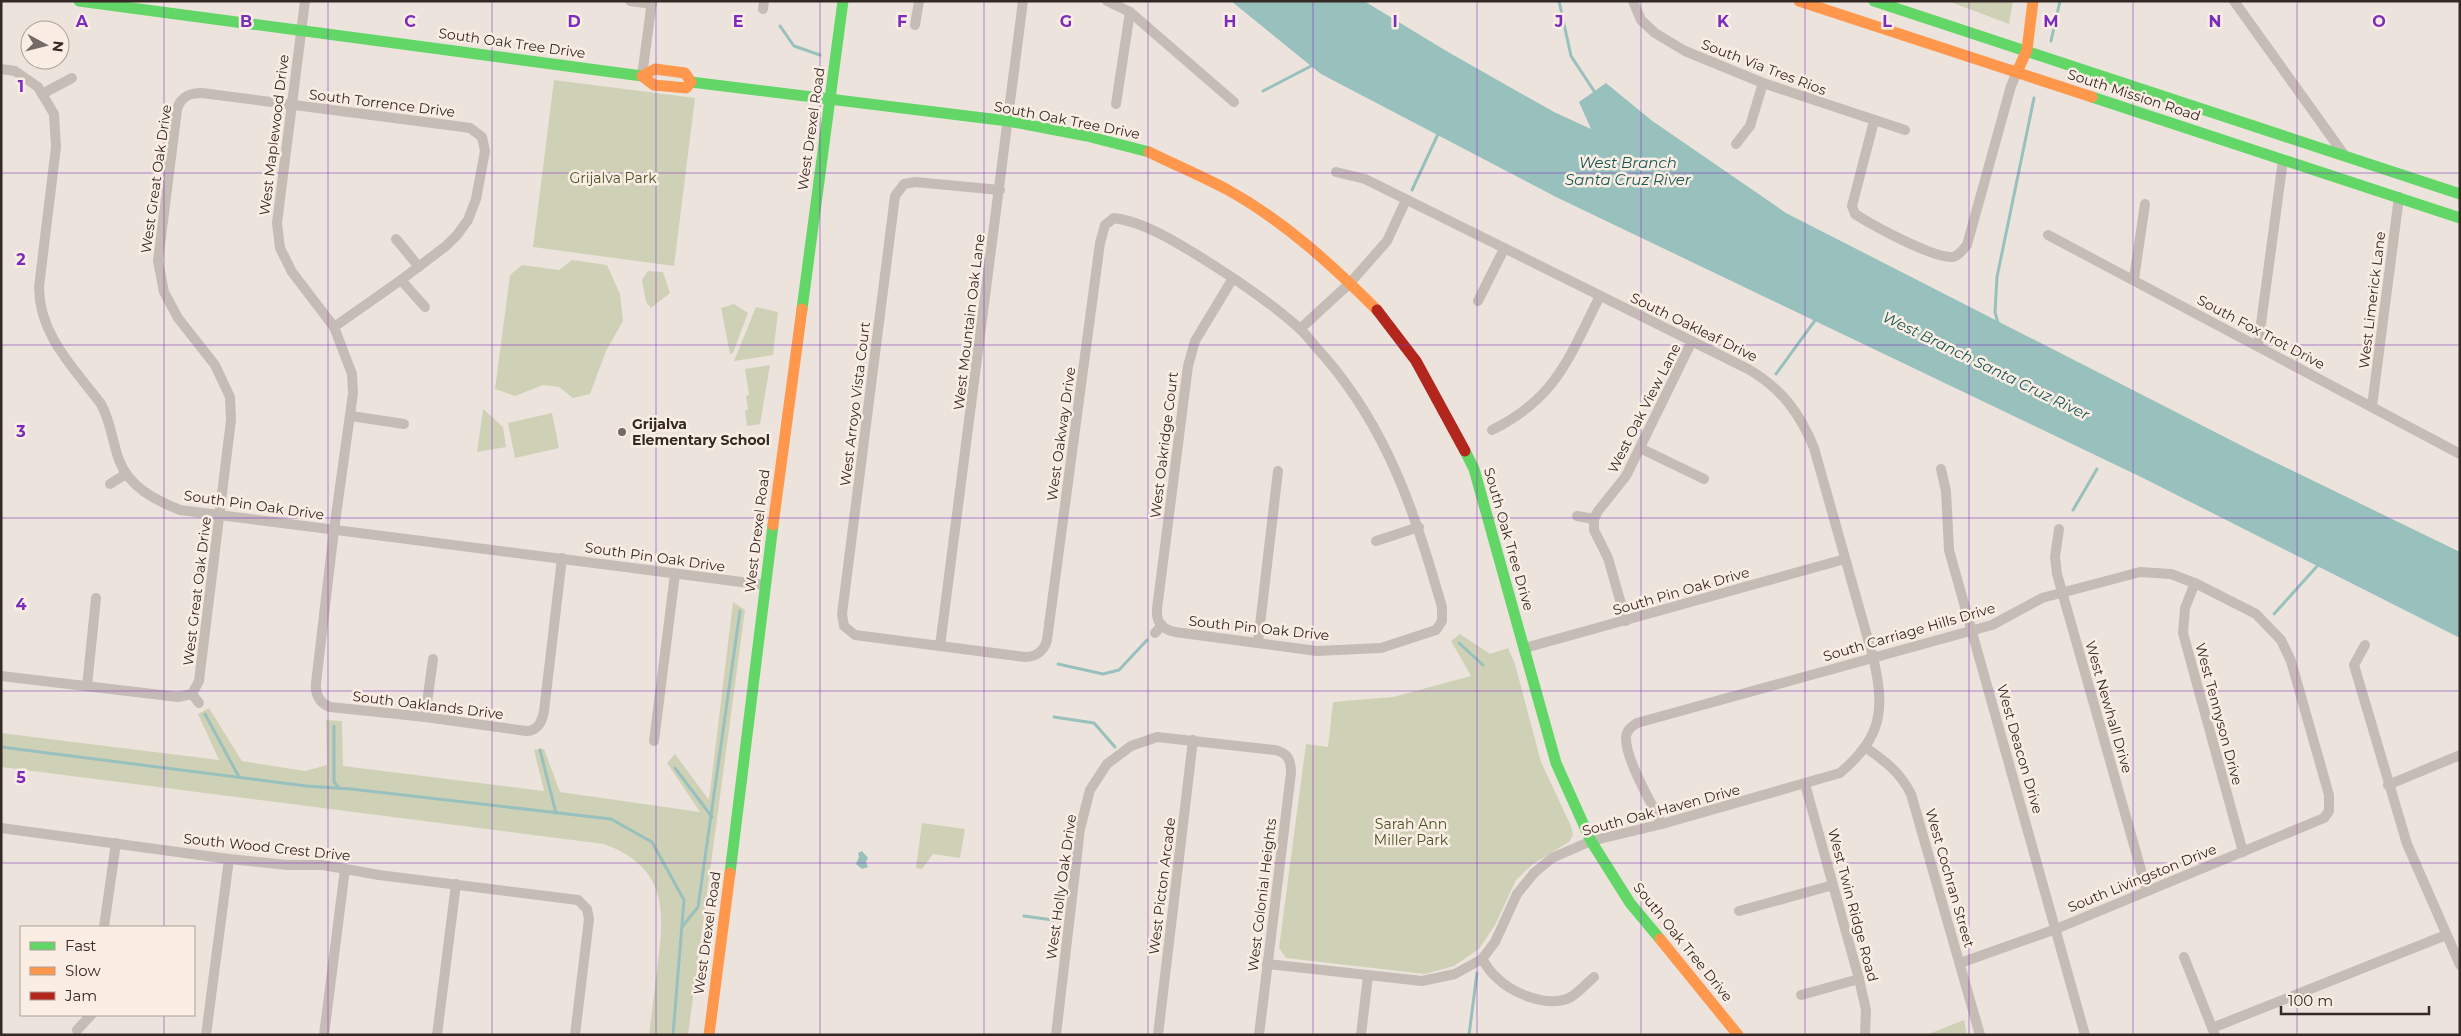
<svg xmlns="http://www.w3.org/2000/svg" width="2461" height="1036" font-family="Montserrat,sans-serif">
<rect width="100%" height="100%" fill="#ece4dc"/>
<g fill="#cfd1b6">
<polygon points="1948,1 2013,1 2009,24"/>
<polygon points="554,80 695,98 674,266 533,247"/>
<polygon points="572,260 607,265 620,294 623,321 606,351 590,394 573,398 559,387 543,385 515,396 495,389 510,275 522,265 559,270"/>
<polygon points="648,271 663,272 670,293 651,308 646,302 642,280"/>
<polygon points="734,304 748,313 733,353 730,354 721,308"/>
<polygon points="756,307 778,312 773,355 734,361"/>
<polygon points="770,365 760,424 747,426 745,411 748,409 746,396 749,395 745,369"/>
<polygon points="483,409 503,427 506,447 477,452"/>
<polygon points="552,413 559,448 515,458 508,423"/>
<path d="M 733,602 L 745,610 L 688,1035 L 649,1035 C 652,1011 655,987 658,962 C 665,906 665,867 604,844 L 1,767 L 1,733 L 219,760 L 198,714 L 209,708 L 242,761 L 305,771 L 327,765 L 326,720 L 342,721 L 343,766 L 544,791 L 534,750 L 544,749 L 560,792 L 700,812 L 667,763 L 675,754 L 709,800 Z"/>
<polygon points="1460,634 1490,654 1508,648 1515,664 1541,762 1571,826 1573,835 1569,842 1533,864 1516,880 1495,925 1479,949 1454,966 1425,974 1286,958 1279,948 1306,744 1328,747 1333,702 1393,697 1471,676 1451,641"/>
<polygon points="922,823 965,829 960,858 933,854 922,869 916,868"/>
<polygon points="1964,1020 1967,1035 1926,1035"/>
</g>
<g fill="#98c0bc">
<polygon points="1231,1 1364,1 1448,52 1554,112 1591,129 1579,102 1606,83 1651,120 1786,213 2256,453 2460,552 2460,638 2143,478 1556,197 1321,74"/>
<polygon points="862,851 868,858 866,862 868,867 862,869 856,864 859,857 858,853"/>
</g>
<g fill="none" stroke-linecap="round" stroke-linejoin="round">
<g stroke="#98c0bc" stroke-width="3">
<polyline points="1559,1 1571,56 1596,94"/>
<polyline points="780,26 794,46 820,55"/>
<polyline points="2051,41 2060,1"/>
<polyline points="1263,91 1313,65"/>
<polyline points="1412,190 1439,132"/>
<polyline points="1998,323 1995,312 1997,277 2034,98"/>
<polyline points="1776,374 1816,319"/>
<polyline points="2073,510 2097,469"/>
<polyline points="2274,614 2319,564"/>
<polyline points="1459,643 1483,665"/>
<polyline points="1058,664 1103,674 1119,670 1147,640"/>
<polyline points="205,714 239,777"/>
<polyline points="1054,717 1094,723 1115,747"/>
<polyline points="334,726 334,782 339,788"/>
<polyline points="1,747 306,786 351,789 611,819 652,842 684,900 673,1035"/>
<polyline points="540,750 556,813"/>
<polyline points="675,768 712,817"/>
<polyline points="1024,916 1060,921"/>
<polyline points="682,927 698,907 740,611"/>
<polyline points="1469,1035 1477,973"/>
</g>
<g stroke="#c5bcb6" stroke-width="10">
<path d="M 305,1 L 277,223 L 280,248 L 292,272 L 334,327 L 352,374 L 353,393 L 334,530 L 316,683 C 315,694 319,703 330,707 L 425,717 L 526,731 C 538,731 542,722 544,711 L 562,558"/>
<polyline points="630,1 652,4"/>
<polyline points="1107,1 1130,12 1234,102"/>
<polyline points="1633,1 1641,20 1655,33 1685,51 1763,83 1905,130"/>
<polyline points="2234,1 2345,156"/>
<polyline points="763,9 764,1"/>
<polyline points="915,25 919,1"/>
<path d="M 1,69 L 15,71 L 38,87 L 54,114 L 56,147 L 39,287 C 39,335 74,368 101,404 C 111,422 112,441 119,460 C 129,487 155,500 180,510 L 765,585"/>
<polyline points="642,76 652,1"/>
<polyline points="42,94 72,78"/>
<polyline points="1116,104 1130,12"/>
<path d="M 1874,121 L 1852,206 L 1855,214 C 1872,225 1934,259 1953,257 C 1959,256 1963,249 1967,245 L 2011,86 L 2017,72"/>
<polyline points="1736,144 1750,126 1763,83"/>
<path d="M 1000,190 L 915,182 L 904,184 L 895,196 L 842,614 L 844,626 L 855,635 L 1025,657 C 1036,657 1044,651 1047,640 L 1100,243 L 1105,225 L 1114,218 C 1147,222 1186,248 1213,265 C 1243,284 1272,304 1299,328 C 1308,336 1315,347 1324,356 C 1389,431 1415,514 1442,607 L 1442,621 L 1436,630 L 1381,648 L 1317,651 L 1175,632 C 1162,629 1156,622 1157,609 L 1188,366 L 1195,341 L 1233,278"/>
<polyline points="2048,235 2460,454"/>
<polyline points="396,239 419,267"/>
<polyline points="2134,279 2145,204"/>
<polyline points="401,280 425,307"/>
<polyline points="1478,301 1504,249"/>
<polyline points="1300,329 1350,283 1387,241 1406,200"/>
<polyline points="2258,346 2283,160"/>
<polyline points="2372,406 2399,197"/>
<polyline points="351,416 404,424"/>
<path d="M 1492,430 C 1557,398 1569,357 1600,296"/>
<polyline points="1640,448 1704,479"/>
<polyline points="1941,469 1946,491 1949,550 2085,1035"/>
<polyline points="110,484 126,474"/>
<polyline points="1577,516 1594,519"/>
<polyline points="2059,529 2055,557 2057,574 2147,891"/>
<polyline points="1376,541 1419,527"/>
<polyline points="2195,583 2185,608 2183,633 2243,852"/>
<polyline points="1626,621 1608,558 1594,530 1594,519 1598,511 1626,476 1692,341"/>
<polyline points="1155,633 1162,625"/>
<polyline points="1258,642 1278,471"/>
<polyline points="2365,645 2354,665 2407,844 2460,965"/>
<polyline points="940,646 1023,1"/>
<polyline points="1525,648 1845,559"/>
<polyline points="1,676 178,697 192,694"/>
<polyline points="87,686 96,598"/>
<path d="M 192,694 L 199,681 L 231,420 L 230,397 L 215,365 L 178,318 L 164,292 L 158,261 L 177,110 C 180,97 189,93 202,93 L 463,127 L 470,128 L 482,137 L 485,151 L 476,199 L 468,220 L 457,235 L 446,246 L 401,280 L 334,327"/>
<polyline points="192,694 199,703"/>
<polyline points="425,717 433,659"/>
<polyline points="654,741 675,574"/>
<path d="M 1865,747 C 1885,761 1900,772 1911,794 L 1980,1035"/>
<polyline points="1805,784 1859,979 1866,1010 1865,1035"/>
<polyline points="2388,785 2460,755"/>
<path d="M 1662,824 C 1652,804 1625,759 1626,737 C 1627,730 1631,727 1637,723 L 1992,625 L 2042,598 L 2140,572 L 2171,574 L 2197,584 L 2256,614 L 2281,640 L 2291,661 L 2329,795 L 2329,811 L 2324,818 L 2056,929 L 1960,963"/>
<polyline points="1,828 229,859 287,865 323,865 379,875 578,900 587,909 589,919 575,1035"/>
<polyline points="1739,911 1833,885"/>
<polyline points="104,927 116,843"/>
<polyline points="2184,957 2215,1035"/>
<path d="M 1482,959 C 1486,965 1490,972 1496,977 C 1512,993 1548,1009 1571,997 C 1579,992 1587,983 1594,977"/>
<path d="M 1267,964 L 1422,981 L 1455,974 L 1482,959 L 1495,942 L 1517,894 L 1534,873 L 1552,858 L 1591,841 L 1662,824 L 1840,773 C 1883,737 1885,709 1873,657 L 1814,448 C 1800,413 1781,388 1748,369 L 1365,179 L 1336,172"/>
<polyline points="1801,995 1859,979"/>
<polyline points="2212,1028 2446,935"/>
<polyline points="77,1030 91,1015"/>
<polyline points="206,1035 229,859"/>
<polyline points="324,1035 345,869"/>
<polyline points="437,1035 456,884"/>
<path d="M 1056,1035 L 1080,829 L 1090,790 L 1107,764 L 1131,746 L 1157,737 L 1275,750 C 1288,753 1291,760 1291,773 L 1259,1035"/>
<polyline points="1158,1035 1193,740"/>
<polyline points="1361,1035 1368,976"/>
</g>
<g stroke="#63d668" stroke-width="11">
<polyline points="79,1 642,76"/>
<polyline points="1874,1 2460,194"/>
<polyline points="691,82 1008,121 1087,136 1149,152"/>
<polyline points="2092,97 2460,218"/>
<polyline points="802,309 843,1"/>
<polyline points="1465,451 1474,469 1556,763 1591,841 1630,903 1660,939"/>
<polyline points="730,873 773,525"/>
</g>
<g stroke="#ff974d" stroke-width="11">
<polyline points="1799,1 2092,97"/>
<polygon points="655,69 685,73 691,82 686,88 654,85 642,76"/>
<polyline points="2017,72 2027,50 2033,1"/>
<path d="M 1149,152 C 1175,165 1202,176 1228,190 C 1284,221 1332,265 1377,310"/>
<polyline points="773,525 802,309"/>
<polyline points="1660,939 1738,1035"/>
<polyline points="709,1035 730,873"/>
</g>
<polyline stroke="#b3261e" stroke-width="11" points="1377,310 1416,361 1465,451"/>
</g>
<path fill="none" stroke="#7b2cbf" stroke-width="1" stroke-opacity="0.55" d="M 164,1 L 164,927M 328,1 L 328,1035M 492,1 L 492,1035M 656,1 L 656,1035M 820,1 L 820,1035M 984,1 L 984,1035M 1148,1 L 1148,1035M 1313,1 L 1313,1035M 1477,1 L 1477,1035M 1641,1 L 1641,1035M 1805,1 L 1805,1035M 1969,1 L 1969,1035M 2133,1 L 2133,1035M 2297,1 L 2297,1035M 1,173 L 2460,173M 1,345 L 2460,345M 1,518 L 2460,518M 1,691 L 2460,691M 1,863 L 2460,863M 164,1015 L 164,1035"/>
<circle fill="#756a65" stroke="#faede3" stroke-width="2" cx="622" cy="432" r="5"/>
<g text-anchor="middle" stroke-width="5" stroke-linejoin="round" paint-order="stroke">
<g font-size="14" fill="#352925" stroke="#faede3">
<text transform="translate(512 43) rotate(8)" y="5">South Oak Tree Drive</text>
<text transform="translate(1764 67) rotate(21)" y="5">South Via Tres Rios</text>
<text transform="translate(2134 95) rotate(18)" y="5">South Mission Road</text>
<text transform="translate(382 103) rotate(7)" y="5">South Torrence Drive</text>
<text transform="translate(1067 120) rotate(11)" y="5">South Oak Tree Drive</text>
<text transform="translate(811 129) rotate(-82)" y="5">West Drexel Road</text>
<text transform="translate(274 135) rotate(-83)" y="5">West Maplewood Drive</text>
<text transform="translate(156 179) rotate(-82)" y="5">West Great Oak Drive</text>
<text transform="translate(2372 300) rotate(-83)" y="5">West Limerick Lane</text>
<text transform="translate(969 322) rotate(-83)" y="5">West Mountain Oak Lane</text>
<text transform="translate(1694 327) rotate(26)" y="5">South Oakleaf Drive</text>
<text transform="translate(2261 332) rotate(28)" y="5">South Fox Trot Drive</text>
<text transform="translate(855 404) rotate(-83)" y="5">West Arroyo Vista Court</text>
<text transform="translate(1644 408) rotate(-63)" y="5">West Oak View Lane</text>
<text transform="translate(1061 434) rotate(-82)" y="5">West Oakway Drive</text>
<text transform="translate(1164 445) rotate(-83)" y="5">West Oakridge Court</text>
<text transform="translate(254 505) rotate(8)" y="5">South Pin Oak Drive</text>
<text transform="translate(757 531) rotate(-83)" y="5">West Drexel Road</text>
<text transform="translate(1509 539) rotate(74)" y="5">South Oak Tree Drive</text>
<text transform="translate(655 557) rotate(8)" y="5">South Pin Oak Drive</text>
<text transform="translate(197 591) rotate(-83)" y="5">West Great Oak Drive</text>
<text transform="translate(1681 591) rotate(-16)" y="5">South Pin Oak Drive</text>
<text transform="translate(1259 628) rotate(6)" y="5">South Pin Oak Drive</text>
<text transform="translate(1909 632) rotate(-16)" y="5">South Carriage Hills Drive</text>
<text transform="translate(428 705) rotate(7)" y="5">South Oaklands Drive</text>
<text transform="translate(2109 707) rotate(74)" y="5">West Newhall Drive</text>
<text transform="translate(2219 714) rotate(75)" y="5">West Tennyson Drive</text>
<text transform="translate(2020 749) rotate(74)" y="5">West Deacon Drive</text>
<text transform="translate(1661 810) rotate(-15)" y="5">South Oak Haven Drive</text>
<text transform="translate(267 847) rotate(6)" y="5">South Wood Crest Drive</text>
<text transform="translate(1950 878) rotate(74)" y="5">West Cochran Street</text>
<text transform="translate(2142 878) rotate(-22)" y="5">South Livingston Drive</text>
<text transform="translate(1162 886) rotate(-83)" y="5">West Picton Arcade</text>
<text transform="translate(1061 887) rotate(-82)" y="5">West Holly Oak Drive</text>
<text transform="translate(1262 895) rotate(-83)" y="5">West Colonial Heights</text>
<text transform="translate(1853 905) rotate(75)" y="5">West Twin Ridge Road</text>
<text transform="translate(707 933) rotate(-82)" y="5">West Drexel Road</text>
<text transform="translate(1683 942) rotate(51)" y="5">South Oak Tree Drive</text>
</g>
<g font-size="14" fill="#485427" stroke="#faede3">
<text x="613" y="183">Grijalva Park</text>
<text x="1411" y="829">Sarah Ann<tspan x="1411" dy="16">Miller Park</tspan></text>
</g>
<g font-size="14" font-weight="bold" fill="#352925" stroke="#faede3" text-anchor="start">
<text x="632" y="429">Grijalva<tspan x="632" dy="16">Elementary School</tspan></text>
</g>
<g font-size="15" font-style="italic" fill="#185857" stroke="#faede3">
<text x="1628" y="168">West Branch<tspan x="1628" dy="17">Santa Cruz River</tspan></text>
<text transform="translate(1986 366) rotate(26)" y="5">West Branch Santa Cruz River</text>
</g>
</g>
<g font-size="16" text-anchor="middle" font-weight="bold" fill="#7b2cbf" stroke="#faede3" stroke-width="5" stroke-linejoin="round" paint-order="stroke">
<text x="82" y="27">A</text>
<text x="246" y="27">B</text>
<text x="410" y="27">C</text>
<text x="574" y="27">D</text>
<text x="738" y="27">E</text>
<text x="902" y="27">F</text>
<text x="1066" y="27">G</text>
<text x="1230" y="27">H</text>
<text x="1395" y="27">I</text>
<text x="1559" y="27">J</text>
<text x="1723" y="27">K</text>
<text x="1887" y="27">L</text>
<text x="2051" y="27">M</text>
<text x="2215" y="27">N</text>
<text x="2379" y="27">O</text>
<text x="21" y="92">1</text>
<text x="21" y="265">2</text>
<text x="21" y="437">3</text>
<text x="21" y="610">4</text>
<text x="21" y="783">5</text>
</g>
<rect width="2461" height="1036" fill="none" stroke="#352925" stroke-width="5"/>
<rect x="20" y="926" width="175" height="90" fill="#faede3" stroke="#ab9f97"/>
<rect x="30" y="942" width="25" height="8" fill="#63d668" stroke="#ab9f97"/>
<text x="65" y="951" font-size="15" fill="#352925">Fast</text>
<rect x="30" y="967" width="25" height="8" fill="#ff974d" stroke="#ab9f97"/>
<text x="65" y="976" font-size="15" fill="#352925">Slow</text>
<rect x="30" y="992" width="25" height="8" fill="#b3261e" stroke="#ab9f97"/>
<text x="65" y="1001" font-size="15" fill="#352925">Jam</text>
<g transform="translate(45 45) rotate(97)"><circle r="24" fill="#faede3" stroke="#ab9f97"/>
<path d="M0-4L9 19L0 12L-9 19Z" fill="#756a65"/>
<text y="-8" font-size="14" font-weight="bold" text-anchor="middle" fill="#352925">N</text>
</g>
<path d="M2281 1006v8h148v-8" fill="none" stroke="#352925" stroke-width="2.5"/>
<text x="2288" y="1006" font-size="15" fill="#352925" stroke="#faede3" stroke-width="4" paint-order="stroke">100 m</text>
</svg>
